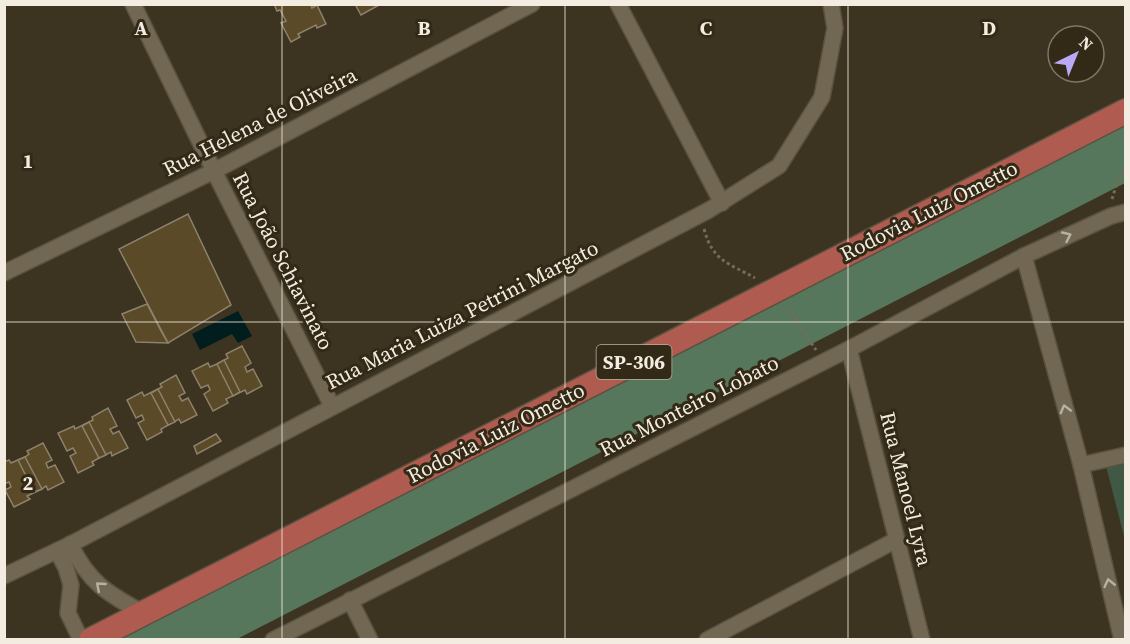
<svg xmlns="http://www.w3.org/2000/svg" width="1130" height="644" font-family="'Source Serif 4',serif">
<rect width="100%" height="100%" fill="#3c3320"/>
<polygon fill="#3f5944" points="1125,461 1125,540 1106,466"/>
<polygon fill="#57775d" points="1125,122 1125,183 237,639 102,640"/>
<polygon fill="#021d1e" points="238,311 252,336 238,343 232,334 200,350 192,334"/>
<g fill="#5b4a27" stroke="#8d826d" stroke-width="1.5">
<polygon points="274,4 311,4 312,8 317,5 326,24 317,28 316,25 298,34 300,37 291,42 281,23 286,21 280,10 277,11"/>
<polygon points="358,4 378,4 379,5 361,15 356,6"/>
<polygon points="188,214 231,305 168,343 119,249"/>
<polygon points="147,304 161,331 168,343 136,342 122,314"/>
<polygon points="242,346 251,363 245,367 247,372 253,369 262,386 247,394 245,390 226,399 228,403 213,411 204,394 210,390 208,385 201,388 192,371 208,363 210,367 217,364 228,358 226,354"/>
<polygon points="224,360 240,392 233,396 217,364"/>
<polygon points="176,375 185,393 179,396 182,401 188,398 197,415 181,423 179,419 161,429 162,432 147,440 138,423 144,420 142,415 136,418 127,400 142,392 144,396 162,387 160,384"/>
<polygon points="158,389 175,422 168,425 151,393"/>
<polygon points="108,408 117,426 110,429 113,434 119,431 128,448 112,456 111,452 99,458 92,462 94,465 78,473 70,456 76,453 73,448 67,451 58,433 74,426 75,429 93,420 92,417"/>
<polygon points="89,422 106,455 99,458 82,426"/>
<polygon points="216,434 221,441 197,454 194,446"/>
<polygon points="43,443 52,460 46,463 48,468 55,465 64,482 48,490 46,486 42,489 27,496 30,499 14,507 5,490 11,487 9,482 4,484 4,462 9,460 11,463 25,457 29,454 27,451"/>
<polygon points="25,457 42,489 34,492 18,460"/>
</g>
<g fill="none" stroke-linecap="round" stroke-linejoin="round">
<defs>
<g id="minor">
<polyline points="133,4 214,171 332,406"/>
<polyline points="618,4 722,203"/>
<polyline points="1024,256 1081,465 1122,640"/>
<polyline points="4,273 214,171 532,4"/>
<polyline points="849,349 922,640"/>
<polyline points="1081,465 1126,455"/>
<path d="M 70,544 C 89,583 107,593 143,613"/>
<polyline points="57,551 66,568 71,585 68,613 81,640"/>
<polyline points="4,576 71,544 709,210 779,166 822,97 835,28 831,4"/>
<polyline points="350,600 370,640"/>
<polyline points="273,640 849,349 1024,256 1111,216 1126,212"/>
<polyline points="707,640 896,540"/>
</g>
<polyline id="primary" points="91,640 1126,111"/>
</defs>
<use href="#minor" stroke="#595241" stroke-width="18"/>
<use href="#primary" stroke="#595241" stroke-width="27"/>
<g stroke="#746c5b" stroke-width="3" stroke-dasharray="3 3" stroke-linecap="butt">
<polyline points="1112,199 1118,180 1126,169"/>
<path d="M 704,229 C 713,262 729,263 755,278"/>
<polyline points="788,308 816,350"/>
</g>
<use href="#minor" stroke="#716752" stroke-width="15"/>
<use href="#primary" stroke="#af5b4f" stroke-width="24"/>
</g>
<defs><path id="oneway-chevron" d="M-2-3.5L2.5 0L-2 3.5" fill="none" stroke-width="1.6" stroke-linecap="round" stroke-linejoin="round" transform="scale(1.5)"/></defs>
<g stroke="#b8b1a1">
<use href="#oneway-chevron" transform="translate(1067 236) rotate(-25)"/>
<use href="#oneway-chevron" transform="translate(1065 409) rotate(-105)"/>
<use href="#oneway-chevron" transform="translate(1109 583) rotate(-103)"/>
<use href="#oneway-chevron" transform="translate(100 586) rotate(-139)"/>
</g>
<path fill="none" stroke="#f3ede1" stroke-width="1.5" stroke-opacity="0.55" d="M 282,4 L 282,640M 565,4 L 565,640M 848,4 L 848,640M 4,322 L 1126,322"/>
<g text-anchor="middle" stroke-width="6" stroke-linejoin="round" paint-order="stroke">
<rect fill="#322917" stroke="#b9b2a4" stroke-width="1.5" x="596.5" y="345" width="75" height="34" rx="4.5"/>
<g font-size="20" font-weight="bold" fill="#f3ede1">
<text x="634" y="369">SP-306</text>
</g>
<g font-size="21" fill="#f3ede1" stroke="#322917">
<text transform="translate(260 122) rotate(-27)" y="7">Rua Helena de Oliveira</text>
<text transform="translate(929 211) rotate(-27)" y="7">Rodovia Luiz Ometto</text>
<text transform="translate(283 261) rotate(63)" y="7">Rua João Schiavinato</text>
<text transform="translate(462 315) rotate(-27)" y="7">Rua Maria Luiza Petrini Margato</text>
<text transform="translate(689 406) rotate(-27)" y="7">Rua Monteiro Lobato</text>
<text transform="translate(496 433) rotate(-27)" y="7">Rodovia Luiz Ometto</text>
<text transform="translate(906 489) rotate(76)" y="7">Rua Manoel Lyra</text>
</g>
</g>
<g font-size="20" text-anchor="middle" font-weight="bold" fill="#f3ede1" stroke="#322917" stroke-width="6" stroke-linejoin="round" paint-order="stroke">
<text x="141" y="35">A</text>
<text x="424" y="35">B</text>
<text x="706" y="35">C</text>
<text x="989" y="35">D</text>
<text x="28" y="168">1</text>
<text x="28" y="490">2</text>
</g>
<rect width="1130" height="644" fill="none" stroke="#f3ede1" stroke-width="12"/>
<g transform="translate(1076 54) rotate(43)"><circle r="28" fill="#322917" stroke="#7f7768" stroke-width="1.5"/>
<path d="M0-4.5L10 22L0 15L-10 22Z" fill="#baaaf6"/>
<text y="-9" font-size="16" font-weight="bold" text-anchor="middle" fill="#f3ede1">N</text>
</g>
</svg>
